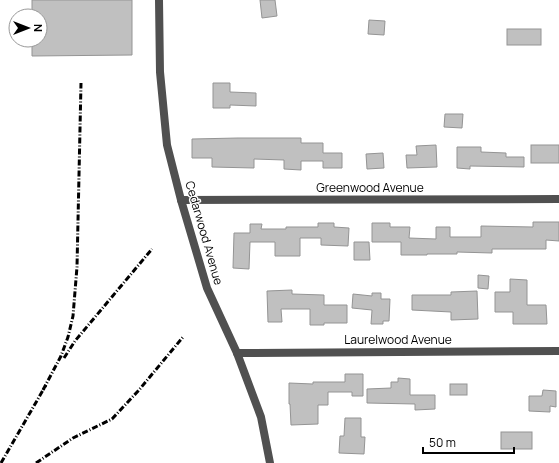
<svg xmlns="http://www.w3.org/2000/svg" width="559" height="463" font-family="Manrope,sans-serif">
<rect width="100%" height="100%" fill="#fff"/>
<g fill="#c0c0c0" stroke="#949494">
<polygon points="32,0 132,0 132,55 32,56 32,40 40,40 40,16 32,16"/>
<polygon points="260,0 275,0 277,16 262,18"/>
<polygon points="369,20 385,21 384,35 368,34"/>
<rect x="507" y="29" width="34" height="16"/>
<polygon points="213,83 230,83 230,92 256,93 256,106 230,105 230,108 213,108"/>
<polygon points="445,114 463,114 462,128 444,127"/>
<polygon points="238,138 301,138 301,143 323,143 323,153 342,153 342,168 323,168 323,161 301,161 301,170 284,169 284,160 254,159 254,168 212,167 212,158 192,158 192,139"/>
<polygon points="436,145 437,167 407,168 406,155 417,155 416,146"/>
<rect x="531" y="145" width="28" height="18"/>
<polygon points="457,147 481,147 481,152 506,153 506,157 524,157 524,167 470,166 470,169 457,168"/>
<polygon points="383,153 384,168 367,169 366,154"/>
<polygon points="533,222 559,222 559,241 546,240 546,249 492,249 492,253 457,252 457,254 427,254 427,255 401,255 401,242 372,242 372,223 390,223 390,227 410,227 409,238 436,239 436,227 450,227 450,237 481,237 481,226 533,227"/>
<polygon points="318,223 334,223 334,227 349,228 348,246 321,245 321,238 300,238 300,256 275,256 275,242 250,242 249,269 233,268 234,233 250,233 250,224 262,224 261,229 286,229 286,227 318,227"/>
<polygon points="354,242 369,242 370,260 354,260"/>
<polygon points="478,275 489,276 488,289 478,288"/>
<polygon points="510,279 527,280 527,305 546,305 547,324 513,324 513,312 495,312 495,292 510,292"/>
<polygon points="292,290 292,294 324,295 324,305 347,305 347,323 324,323 324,325 310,325 310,309 281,309 282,322 268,322 267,291"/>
<polygon points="477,291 478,319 451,320 451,312 412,310 412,295 451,295 451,292"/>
<polygon points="372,293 381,293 381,299 390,299 389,321 383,321 383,324 371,324 372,310 352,308 353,294 372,296"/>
<polygon points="345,374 363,374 363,396 352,396 352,392 328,392 328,405 318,405 318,424 291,425 290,404 289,404 289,383 313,384 313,382 345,382"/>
<polygon points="398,378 410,379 410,395 435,395 435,409 415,410 415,404 367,403 367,389 391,388 391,382 398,382"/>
<rect x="450" y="384" width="17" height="11"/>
<polygon points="543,390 556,391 556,407 550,406 550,412 529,411 529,396 542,396"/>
<polygon points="345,418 361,418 361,437 365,437 364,454 339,453 340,436 344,436"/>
<rect x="501" y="432" width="31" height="17"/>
</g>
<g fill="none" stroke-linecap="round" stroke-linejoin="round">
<g stroke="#505050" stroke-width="8">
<polyline points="159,0 160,72 167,145 181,200 207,288 237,353 261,417 270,463"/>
<polyline points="181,200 559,199"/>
<polyline points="237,353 559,351"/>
</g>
<g stroke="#000" stroke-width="3" stroke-dasharray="6 2 1 2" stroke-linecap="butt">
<polyline points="64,358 75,341 152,249"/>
<polyline points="43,390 61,356 68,337 73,316 77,267 81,83"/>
<polyline points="1,463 46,385"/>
<polyline points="36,463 73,438 112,419 139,390 183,337"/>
</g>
</g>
<g text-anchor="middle" stroke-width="3" stroke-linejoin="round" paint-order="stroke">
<g font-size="12" fill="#000" stroke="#fff">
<text x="370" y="192">Greenwood Avenue</text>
<text transform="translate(204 233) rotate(74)" y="4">Cedarwood Avenue</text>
<text x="398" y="344">Laurelwood Avenue</text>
</g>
</g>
<g transform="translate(28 28) rotate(90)"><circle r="19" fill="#ffffff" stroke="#999999"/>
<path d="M0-3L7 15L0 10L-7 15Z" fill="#000000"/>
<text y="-6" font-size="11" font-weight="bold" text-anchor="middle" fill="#000000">N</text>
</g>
<path d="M423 447v6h91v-6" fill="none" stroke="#000000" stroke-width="2"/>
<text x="429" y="447" font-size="12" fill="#000000" stroke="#ffffff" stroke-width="3" paint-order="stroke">50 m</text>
</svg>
